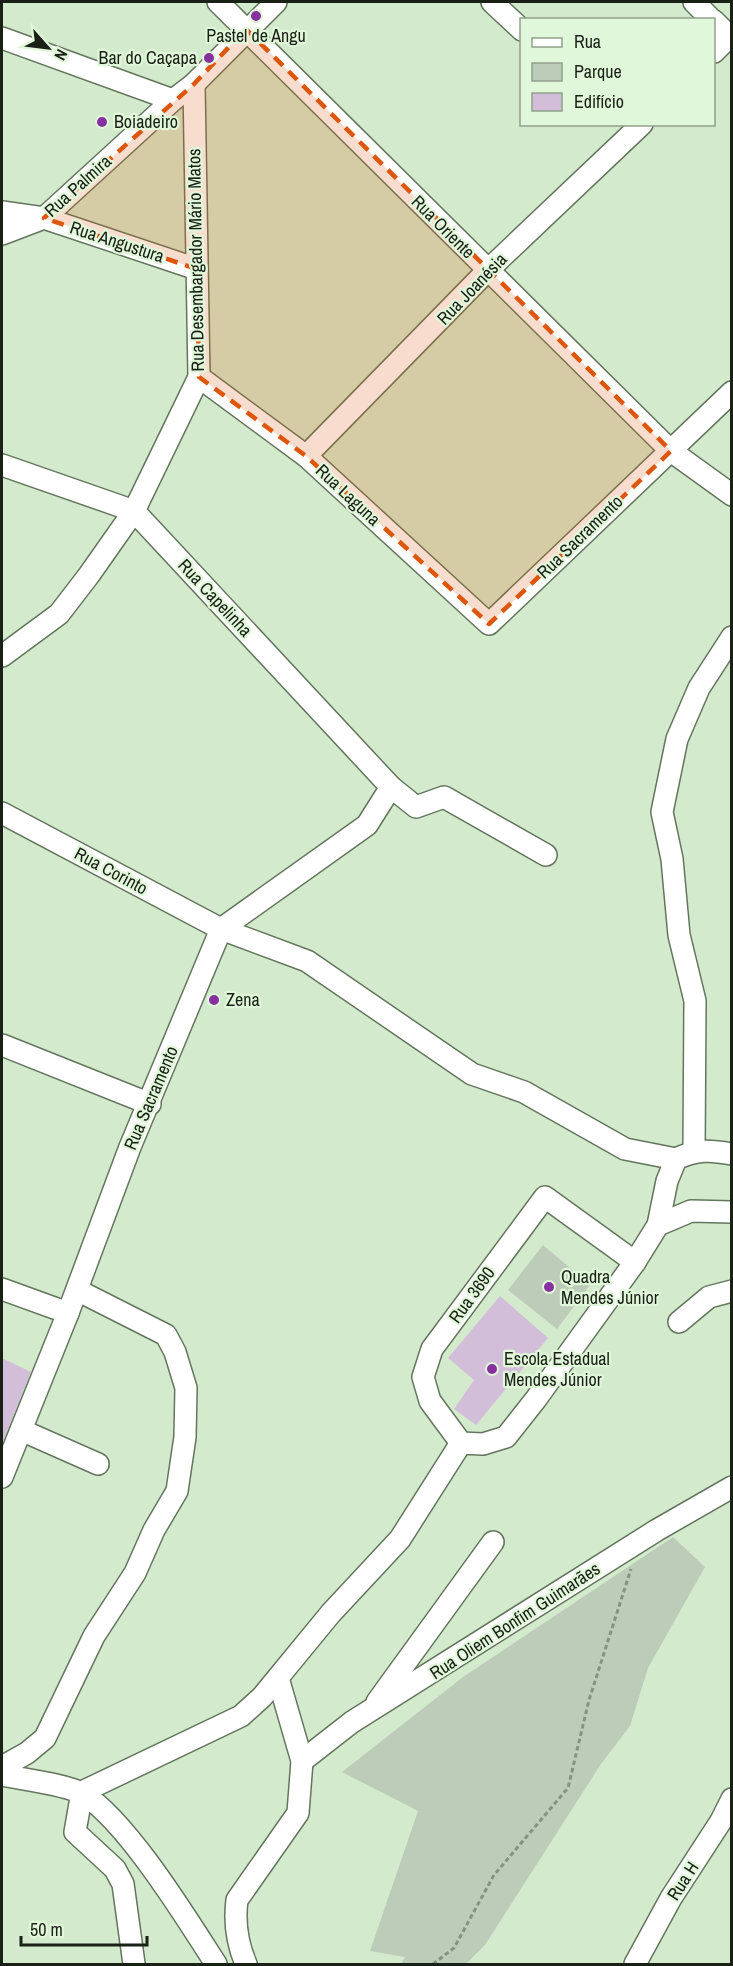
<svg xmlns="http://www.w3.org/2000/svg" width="733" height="1966" font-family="'Archivo Narrow',sans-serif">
<rect width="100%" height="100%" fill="#d4eacd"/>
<g fill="#bdccb8">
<polygon points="543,1245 590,1285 557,1329 508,1290"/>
<polygon points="673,1537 705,1567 648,1668 630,1726 601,1764 485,1945 466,1964 401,1964 405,1957 370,1951 418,1811 342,1772 463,1677"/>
</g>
<g fill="#d3beda">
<polygon points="500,1296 548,1338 476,1425 454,1409 474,1380 448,1358"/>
<polygon points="2,1358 31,1372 2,1444"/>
</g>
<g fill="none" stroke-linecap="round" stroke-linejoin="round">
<defs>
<g id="minor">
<polyline points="218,2 671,451 732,495"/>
<polyline points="492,2 522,30"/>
<polyline points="694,2 712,20"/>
<polyline points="714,21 732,39"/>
<polyline points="2,38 173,100"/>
<polyline points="714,52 732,34"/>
<polyline points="2,212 44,218 197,269"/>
<polyline points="2,234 44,218 173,100 194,84 276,2"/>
<polyline points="199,377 306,456 489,624 732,392"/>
<polyline points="306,456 487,271 642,124"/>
<polyline points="2,465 134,511 391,787 416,807 444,797 546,855"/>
<polyline points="2,656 59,614 89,575 134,511 199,377 194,84"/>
<polyline points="2,813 221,929 307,961 472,1074 524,1092 625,1149 676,1159"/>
<polyline points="2,1045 150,1104"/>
<polyline points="694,1150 695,1001 679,935 672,859 662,812 677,739 699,688 732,637"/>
<polyline points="658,1225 691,1211 732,1212"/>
<polyline points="2,1289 68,1313"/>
<polyline points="679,1322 709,1297 732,1291"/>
<polyline points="21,1430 98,1464"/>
<polyline points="461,1443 430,1401 423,1377 432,1349 545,1197 635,1262"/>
<polyline points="2,1477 68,1313 130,1147 221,929 367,825 391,787"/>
<polyline points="377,1702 493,1542"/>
<polyline points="302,1761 352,1722 657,1530 732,1487"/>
<polyline points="2,1767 27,1753 45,1738 94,1636 135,1573 154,1530 177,1491 185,1437 186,1388 175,1352 166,1335 77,1290"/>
<path d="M 2,1775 C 20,1779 69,1785 83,1794 C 127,1821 187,1919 216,1964"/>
<path d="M 134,1964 L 123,1884 L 115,1869 L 75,1832 L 82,1792 L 241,1716 L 262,1697 L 331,1613 L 400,1539 L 461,1443 L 483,1444 L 506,1437 L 536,1399 L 635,1262 L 658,1225 L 667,1181 L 676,1159 C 697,1149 710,1150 732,1154"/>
<path d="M 246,1964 C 237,1943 234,1923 237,1900 L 298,1813 L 302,1761 L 278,1678"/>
<polyline points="635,1964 671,1898 721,1821 732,1799"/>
</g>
</defs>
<use href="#minor" stroke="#63765d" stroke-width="24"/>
<polyline stroke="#84937e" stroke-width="3" stroke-dasharray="4.5 3" stroke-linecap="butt" points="433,1964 454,1948 494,1875 568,1788 589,1700 631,1569"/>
<use href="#minor" stroke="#fff" stroke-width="21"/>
</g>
<path fill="#de560c" fill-opacity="0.2" stroke="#de560c" stroke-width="4.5" stroke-dasharray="12 8" stroke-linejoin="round" d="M 246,29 L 671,451 L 489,624 L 306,456 L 199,377 L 197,269 L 44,218 L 194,84 Z"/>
<g fill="#86319f" stroke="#e1f7da" stroke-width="2">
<circle cx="256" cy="16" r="6"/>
<circle cx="209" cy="58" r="6"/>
<circle cx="102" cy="122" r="6"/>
<circle cx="214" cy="1000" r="6"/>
<circle cx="549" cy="1287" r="6"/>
<circle cx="492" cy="1369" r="6"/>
</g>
<g text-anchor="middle" stroke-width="4.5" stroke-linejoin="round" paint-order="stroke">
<g font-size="18" fill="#192016" stroke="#e1f7da" text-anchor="start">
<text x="256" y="42" text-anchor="middle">Pastel de Angu</text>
<text x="197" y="64" text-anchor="end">Bar do Caçapa</text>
<text x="114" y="128">Boiadeiro</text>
<text x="226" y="1006">Zena</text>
<text x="561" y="1283">Quadra<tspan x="561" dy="21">Mendes Júnior</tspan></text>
<text x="504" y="1365">Escola Estadual<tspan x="504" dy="21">Mendes Júnior</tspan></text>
</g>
<g font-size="18" fill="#192016" stroke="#e1f7da">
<text transform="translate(78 186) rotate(-42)" y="6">Rua Palmira</text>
<text transform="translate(443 227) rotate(45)" y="6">Rua Oriente</text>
<text transform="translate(117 242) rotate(18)" y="6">Rua Angustura</text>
<text transform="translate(196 260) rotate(-91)" y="6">Rua Desembargador Mário Matos</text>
<text transform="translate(472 289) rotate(-46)" y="6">Rua Joanésia</text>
<text transform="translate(348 495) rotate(43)" y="6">Rua Laguna</text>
<text transform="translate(580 537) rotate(-44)" y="6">Rua Sacramento</text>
<text transform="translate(215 598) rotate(47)" y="6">Rua Capelinha</text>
<text transform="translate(111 871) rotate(28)" y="6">Rua Corinto</text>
<text transform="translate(151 1098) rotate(-67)" y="6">Rua Sacramento</text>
<text transform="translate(472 1295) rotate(-54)" y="6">Rua 3690</text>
<text transform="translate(515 1621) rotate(-33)" y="6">Rua Oliem Bonfim Guimarães</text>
<text transform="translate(683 1881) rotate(-57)" y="6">Rua H</text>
</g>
</g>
<rect width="733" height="1966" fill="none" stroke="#192016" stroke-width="6"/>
<rect x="520" y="18" width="195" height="108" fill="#e1f7da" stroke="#91a18c" stroke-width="1.5"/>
<rect x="532" y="38" width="30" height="9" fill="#ffffff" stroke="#91a18c" stroke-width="1.5"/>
<text x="574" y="48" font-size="18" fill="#192016">Rua</text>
<rect x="532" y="63" width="30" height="18" fill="#bdccb8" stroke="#91a18c" stroke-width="1.5"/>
<text x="574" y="78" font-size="18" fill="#192016">Parque</text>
<rect x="532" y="93" width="30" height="18" fill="#d3beda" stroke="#91a18c" stroke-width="1.5"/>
<text x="574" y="108" font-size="18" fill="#192016">Edifício</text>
<g transform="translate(48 48) rotate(118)" stroke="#e1f7da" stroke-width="4.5" paint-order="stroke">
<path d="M0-4.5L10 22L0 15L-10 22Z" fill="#192016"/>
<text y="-9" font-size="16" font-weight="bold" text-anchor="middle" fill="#192016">N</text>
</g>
<path d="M21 1936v9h126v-9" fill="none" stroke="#192016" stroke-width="3"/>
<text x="30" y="1936" font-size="18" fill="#192016" stroke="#e1f7da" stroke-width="4.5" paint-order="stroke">50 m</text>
</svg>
